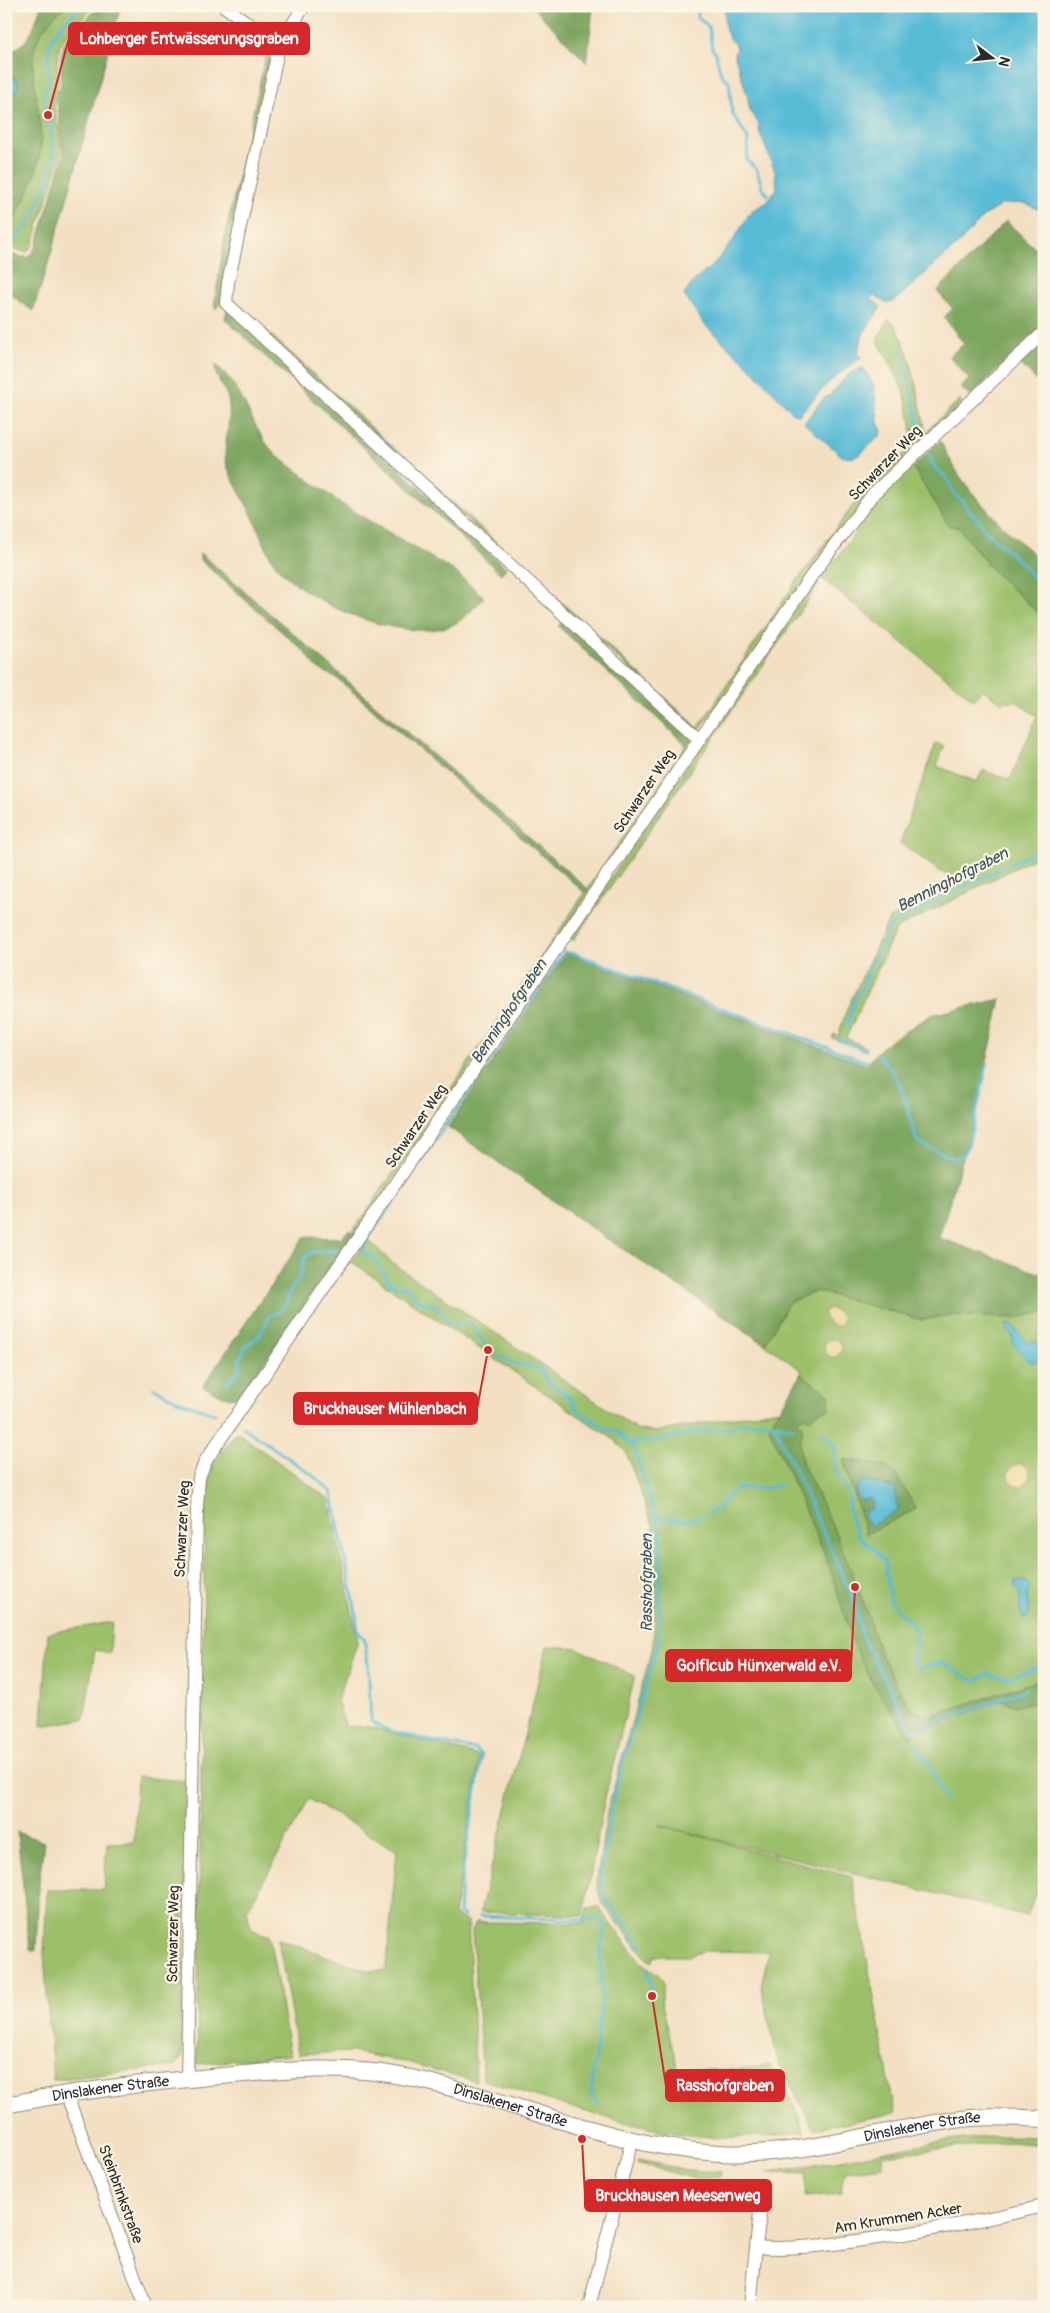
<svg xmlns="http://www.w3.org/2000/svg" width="1050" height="2313" font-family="Pangolin,sans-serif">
<rect width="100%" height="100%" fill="#fcf5e5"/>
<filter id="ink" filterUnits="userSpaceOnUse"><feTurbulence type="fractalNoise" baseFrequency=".02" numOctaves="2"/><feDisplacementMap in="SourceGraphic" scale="10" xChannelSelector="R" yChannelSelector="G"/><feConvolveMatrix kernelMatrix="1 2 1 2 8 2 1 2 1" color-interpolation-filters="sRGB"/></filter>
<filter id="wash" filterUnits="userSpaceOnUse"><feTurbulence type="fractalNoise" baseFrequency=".0096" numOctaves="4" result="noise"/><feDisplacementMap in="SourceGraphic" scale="20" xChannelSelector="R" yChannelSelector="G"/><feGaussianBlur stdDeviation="1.12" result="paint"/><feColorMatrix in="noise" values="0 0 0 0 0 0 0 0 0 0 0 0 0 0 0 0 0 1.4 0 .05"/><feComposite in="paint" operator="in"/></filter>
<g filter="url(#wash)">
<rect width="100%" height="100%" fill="#f3e0c3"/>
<g fill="#9cc06a" stroke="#64764a">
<path d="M 65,6 L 94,6 L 66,36 L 60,45 L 57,62 L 58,82 L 54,107 L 61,142 L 61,155 L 32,246 L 26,253 L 6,245 L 6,240 C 18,207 39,180 41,143 C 42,111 21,56 44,28 C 50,20 58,13 65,6 Z"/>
<path d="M 889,319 C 909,335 920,406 926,432 L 960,399 L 961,404 L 871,491 L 700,729 L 698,728 L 796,582 L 858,499 L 917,441 L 912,436 C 911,401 895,369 877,340 Z"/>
<polygon points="913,467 949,526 958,527 992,570 1044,618 1044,853 896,929 846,1038 867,1048 866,1051 832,1038 834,1034 838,1036 847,1009 889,919 957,883 900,843 936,743 944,746 937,766 977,782 983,770 1010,780 1037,716 1014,700 1011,703 1006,700 1003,703 982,689 974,700 822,579 879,501"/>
<polygon points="813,583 819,584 573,941 570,937"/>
<polygon points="691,738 693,742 249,1390 240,1396"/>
<polygon points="371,1242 392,1263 638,1430 656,1432 779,1409 769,1428 775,1423 802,1371 765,1344 789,1302 817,1291 922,1320 950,1315 1016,1318 1044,1312 1044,1875 1027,1916 659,1825 852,1877 895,2113 814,2129 778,2061 761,1985 769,1952 704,1951 689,1956 655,1956 652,1962 647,1959 605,1907 599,1894 597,1879 607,1812 653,1646 655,1615 655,1544 653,1526 626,1452 613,1439 352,1262 364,1244"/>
<polygon points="237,1432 329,1499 358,1641 337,1701 346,1727 367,1726 480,1756 454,1914 468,1922 476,2081 410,2063 352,2052 298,2054 278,1939 366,1970 386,1971 397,1851 309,1799 247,1911 251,1929 269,1936 290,2055 197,2064 205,1508 213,1465"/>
<polygon points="112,1622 110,1653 95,1650 84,1719 42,1726 48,1633"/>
<polygon points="547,1646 576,1648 635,1676 604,1802 583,1916 480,1912"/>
<polygon points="137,1777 186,1781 182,2058 174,2066 53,2080 44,1953 47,1890 104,1890 107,1843 134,1842"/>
<path d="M 598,1907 L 642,1963 L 658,1974 L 664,1983 L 661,2000 L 678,2070 L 735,2070 L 769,2064 L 786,2088 L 805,2133 C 774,2135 741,2139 710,2137 C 636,2132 554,2101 483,2080 L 472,1931 L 476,1922 L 583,1923 L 587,1908 Z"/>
<path d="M 1005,2136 L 1044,2137 L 1044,2145 L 1009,2142 L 882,2155 L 883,2167 L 844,2172 L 841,2194 L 805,2197 L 806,2174 L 765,2172 C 807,2168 845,2159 886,2151 C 926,2143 965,2138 1005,2136 Z"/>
<polygon points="639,2160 687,2170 720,2172 719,2177 696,2179 636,2163"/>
</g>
<g fill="#7da65e" stroke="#546844">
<path d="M 41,6 L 65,6 C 58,13 50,20 44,28 C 21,56 42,111 41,143 C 39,180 18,207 6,240 L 6,105 L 10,100 L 6,52 C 30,47 34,26 41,6 Z"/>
<path d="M 99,6 L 121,6 C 91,108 66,211 33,311 L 6,291 L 6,249 L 13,255 L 28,258 L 36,247 L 64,154 L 57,99 L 61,83 L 61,56 L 65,42 Z"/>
<polygon points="532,6 593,6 587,62 586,62"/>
<polygon points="269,42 276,47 222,300 216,309 214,307 225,236"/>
<polygon points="1006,221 1044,257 1044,325 970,396 961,388 969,379 949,356 964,344 944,317 953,309 937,291"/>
<polygon points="230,297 698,728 696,730 231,304"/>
<polygon points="227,309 506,568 501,574 225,319"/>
<polygon points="1044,341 1044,388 1020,364"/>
<path d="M 215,364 C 246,389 250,430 277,456 L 346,507 L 454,571 L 484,597 C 477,606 460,623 450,626 C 401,643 306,604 275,564 C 265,550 259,529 251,513 C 243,497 231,480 226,462 C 222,448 233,419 228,398 C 224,386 214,377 215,364 Z"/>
<path d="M 940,441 C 947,453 953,466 961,478 C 984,510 1014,538 1044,563 L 1044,618 L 992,570 L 958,527 L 949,526 L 913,467 Z"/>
<polygon points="200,553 588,889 585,893 338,679 316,667 305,652 200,560"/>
<polygon points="564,620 691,738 686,745 558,626"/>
<polygon points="566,953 867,1065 875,1054 887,1043 931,1015 1001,999 973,1124 939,1238 1044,1275 1044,1312 1016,1318 950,1315 922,1320 817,1291 789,1302 765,1344 603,1236 448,1127"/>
<path d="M 349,1230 L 352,1232 L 240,1396 C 229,1402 214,1391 203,1386 L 304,1237 L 340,1238 Z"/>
<polygon points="801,1374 830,1395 829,1409 818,1412 810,1420 806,1417 799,1418 798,1421 803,1428 800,1445 802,1462 835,1532 864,1603 878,1649 908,1705 916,1712 929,1716 1044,1679 1044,1702 1015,1706 1002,1700 914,1732 915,1737 910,1738 872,1682 860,1658 851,1637 829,1565 769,1428"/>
<polygon points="843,1459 885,1466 895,1473 916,1509 866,1534"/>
<polygon points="17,1832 44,1842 39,1882 36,1950 30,1950"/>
</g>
<g fill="#eeda9e" stroke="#8c8264">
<polygon points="829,1308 838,1312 843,1318 840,1326 833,1326 826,1319 823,1312"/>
<circle cx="833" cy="1348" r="9"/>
<circle cx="1019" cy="1475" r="11"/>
</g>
<g fill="#59bcd7" stroke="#427481">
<path d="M 725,6 L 1044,6 L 1044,212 L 1024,203 L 1003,204 L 985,215 L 956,246 L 893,302 L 886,303 L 874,295 L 871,299 L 881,307 L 863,334 L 858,351 L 861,357 L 828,383 L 799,415 L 794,414 L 752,369 L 705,325 L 684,295 L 694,281 L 712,266 L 733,241 L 751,211 L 766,203 L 777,189 L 775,171 L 759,131 L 759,124 L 750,111 L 747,94 L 734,53 L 737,49 C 735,42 731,41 728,35 C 723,27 725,16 725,6 Z"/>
<polygon points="6,69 18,82 17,89 6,105"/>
<polygon points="863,368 874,385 878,423 882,431 880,436 859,455 851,458 842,456 804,423 824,398 829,396 850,373"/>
<polygon points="1007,1324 1010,1324 1027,1342 1035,1342 1044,1348 1044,1355 1035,1362 1030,1362 1014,1345 1012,1336 1005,1327"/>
<path d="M 866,1481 L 897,1489 L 894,1494 L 899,1506 L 896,1512 L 872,1525 C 865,1522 864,1517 865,1509 L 871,1510 L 873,1504 L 870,1498 L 863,1501 L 857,1497 L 856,1490 L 860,1483 Z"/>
<path d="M 1016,1581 L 1027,1582 L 1030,1585 L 1027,1597 L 1030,1612 L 1028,1617 L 1023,1618 C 1016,1608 1025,1595 1015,1586 Z"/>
</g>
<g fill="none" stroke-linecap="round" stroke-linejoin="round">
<g stroke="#59bcd7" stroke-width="3">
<polyline points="698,6 698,18 709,27 712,48 716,54 720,71 722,76 729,81 732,113 748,139 747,160 757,170 762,187 768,195"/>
<path d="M 13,243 C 36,217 56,174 53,138 C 51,124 43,108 45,93 C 46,88 49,85 49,79 C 49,66 47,53 51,41 C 56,28 71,18 80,6"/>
<polyline points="900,347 921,433"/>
<polyline points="929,455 936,469 946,477 955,495 963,501 967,509 979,520 983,529 1023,564 1031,575 1044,584"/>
<polyline points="847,1026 855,999 864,986 869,968 879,952 891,924 1044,847"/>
<polyline points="841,1038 841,1041 866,1050"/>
<path d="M 878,1055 C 904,1077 908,1112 917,1142 L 955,1159 L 963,1154 L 968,1146 L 987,1065"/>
<polyline points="227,1384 240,1369 240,1358 246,1346 259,1336 270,1316 279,1312 286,1305 291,1289 299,1280 304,1258 312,1252 337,1250"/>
<polyline points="154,1388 176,1400 215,1414"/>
<polyline points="774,1424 854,1600 862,1636 912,1731 1025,1690"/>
<path d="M 243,1427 L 307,1471 L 331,1491 L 355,1607 L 358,1632 L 364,1638 L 368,1664 L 371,1721 C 386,1735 453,1744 476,1750 L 482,1756 L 462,1874 L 459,1912 L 464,1916"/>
<polyline points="793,1428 763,1422 738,1424 730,1429 704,1430 657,1440 629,1443 618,1432 608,1430 577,1410 571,1398 547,1381 541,1369 512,1363 488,1350 473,1326 467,1322 454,1324 447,1320 437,1306 419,1301 407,1287 395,1286 389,1282 375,1258 363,1253 368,1239 564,952 575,954 867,1062"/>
<polyline points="819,1433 827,1436 835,1446 834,1460 838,1478 849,1495 849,1511 853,1524 860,1538 875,1550 885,1561 890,1600 898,1612 910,1621 915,1628 917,1644 912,1660 919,1669 941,1662 975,1682 987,1674 1007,1678 1044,1666"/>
<polyline points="633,1444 661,1535 659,1639 615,1790 601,1873 603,1893 608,1902 642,1947"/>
<polyline points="736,1489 740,1487 759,1489 781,1485"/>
<polyline points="709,1513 718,1508 732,1492"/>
<polyline points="656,1517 687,1521 703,1515"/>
<polyline points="915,1742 924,1758 929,1762 946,1800"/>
<polyline points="480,1916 583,1920 598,1918 605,1926 600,1952 602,1999 591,2094 598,2105"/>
<polyline points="648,1970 652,1996"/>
</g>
</g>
</g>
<g filter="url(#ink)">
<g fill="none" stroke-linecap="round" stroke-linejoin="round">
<defs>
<g id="minor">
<polyline points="224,6 279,46"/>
<polyline points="304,6 279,46 228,283 226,303 699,739"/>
<polyline points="187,2079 197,1506 199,1477 206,1460 812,575 873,494 1044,332"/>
<polyline points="66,2093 146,2307"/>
<polyline points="756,2247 760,2212"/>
<polyline points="589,2307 632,2139"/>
<path d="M 750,2307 L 756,2247 C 792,2250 827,2245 863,2240 C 924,2232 984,2220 1044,2206"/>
</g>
<g id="major">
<path id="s1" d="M 6,2105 C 74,2091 142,2083 211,2077 C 277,2071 344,2063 411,2078 C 514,2100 613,2147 719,2153 C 804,2158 886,2127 970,2118 C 994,2116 1019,2118 1044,2119"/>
</g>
</defs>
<use href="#minor" stroke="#8f8677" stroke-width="14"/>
<use href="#major" stroke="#8f8677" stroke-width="18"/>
<use href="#minor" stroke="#fff" stroke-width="12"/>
<use href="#major" stroke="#fff" stroke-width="16"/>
</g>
</g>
<g text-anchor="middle" stroke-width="4.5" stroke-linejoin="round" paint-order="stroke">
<g font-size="15" fill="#2b2b2b" stroke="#fcf5e5">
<text transform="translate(885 463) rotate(-46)" y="5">Schwarzer Weg</text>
<text transform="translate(644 791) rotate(-56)" y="5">Schwarzer Weg</text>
<text transform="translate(416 1126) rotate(-56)" y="5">Schwarzer Weg</text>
<text transform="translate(182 1529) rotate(-87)" y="5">Schwarzer Weg</text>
<text transform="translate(173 1934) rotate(-89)" y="5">Schwarzer Weg</text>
<text dy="5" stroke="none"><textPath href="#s1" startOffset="106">Dinslakener Straße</textPath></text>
<text dy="5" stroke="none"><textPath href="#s1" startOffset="511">Dinslakener Straße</textPath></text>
<text dy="5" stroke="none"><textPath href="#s1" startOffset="931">Dinslakener Straße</textPath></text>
<text transform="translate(121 2194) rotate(70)" y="5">Steinbrinkstraße</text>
<text transform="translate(898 2218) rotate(-9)" y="5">Am Krummen Acker</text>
</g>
<g font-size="16" font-style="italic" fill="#39565f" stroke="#fcf5e5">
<text transform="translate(952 879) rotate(-27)" y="6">Benninghofgraben</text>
<text transform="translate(508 1011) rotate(-56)" y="6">Benninghofgraben</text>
<text transform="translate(646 1583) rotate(-90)" y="6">Rasshofgraben</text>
</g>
</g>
<path fill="none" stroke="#d62828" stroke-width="2" d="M48 115L69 38M488 1350L477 1409M855 1587L851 1666M652 1996L666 2086M582 2139L585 2196"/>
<g fill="#d62828" stroke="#fcf5e5" stroke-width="2">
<circle cx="48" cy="115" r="5"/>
<circle cx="488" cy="1350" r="5"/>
<circle cx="855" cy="1587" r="5"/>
<circle cx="652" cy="1996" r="5"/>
<circle cx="582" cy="2139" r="5"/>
</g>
<g fill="#d62828" stroke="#d62828" stroke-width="2">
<rect x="69" y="23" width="240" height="31" rx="5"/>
<rect x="294" y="1393" width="183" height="31" rx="5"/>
<rect x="666" y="1650" width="185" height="31" rx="5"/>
<rect x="666" y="2070" width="118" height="31" rx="5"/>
<rect x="585" y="2180" width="186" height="31" rx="5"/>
</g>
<g font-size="16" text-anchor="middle" font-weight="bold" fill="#fff">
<text x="189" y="44">Lohberger Entwässerungsgraben</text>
<text x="385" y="1414">Bruckhauser Mühlenbach</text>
<text x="759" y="1671">Golflcub Hünxerwald e.V.</text>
<text x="725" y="2091">Rasshofgraben</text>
<text x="678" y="2201">Bruckhausen Meesenweg</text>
</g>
<rect width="1050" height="2313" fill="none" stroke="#fcf5e5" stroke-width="25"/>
<g transform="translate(992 58) rotate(106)" stroke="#fcf5e5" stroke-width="4" paint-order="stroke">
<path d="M0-4L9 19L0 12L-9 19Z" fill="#2b2b2b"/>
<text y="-8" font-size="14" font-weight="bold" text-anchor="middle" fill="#2b2b2b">N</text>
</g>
</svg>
